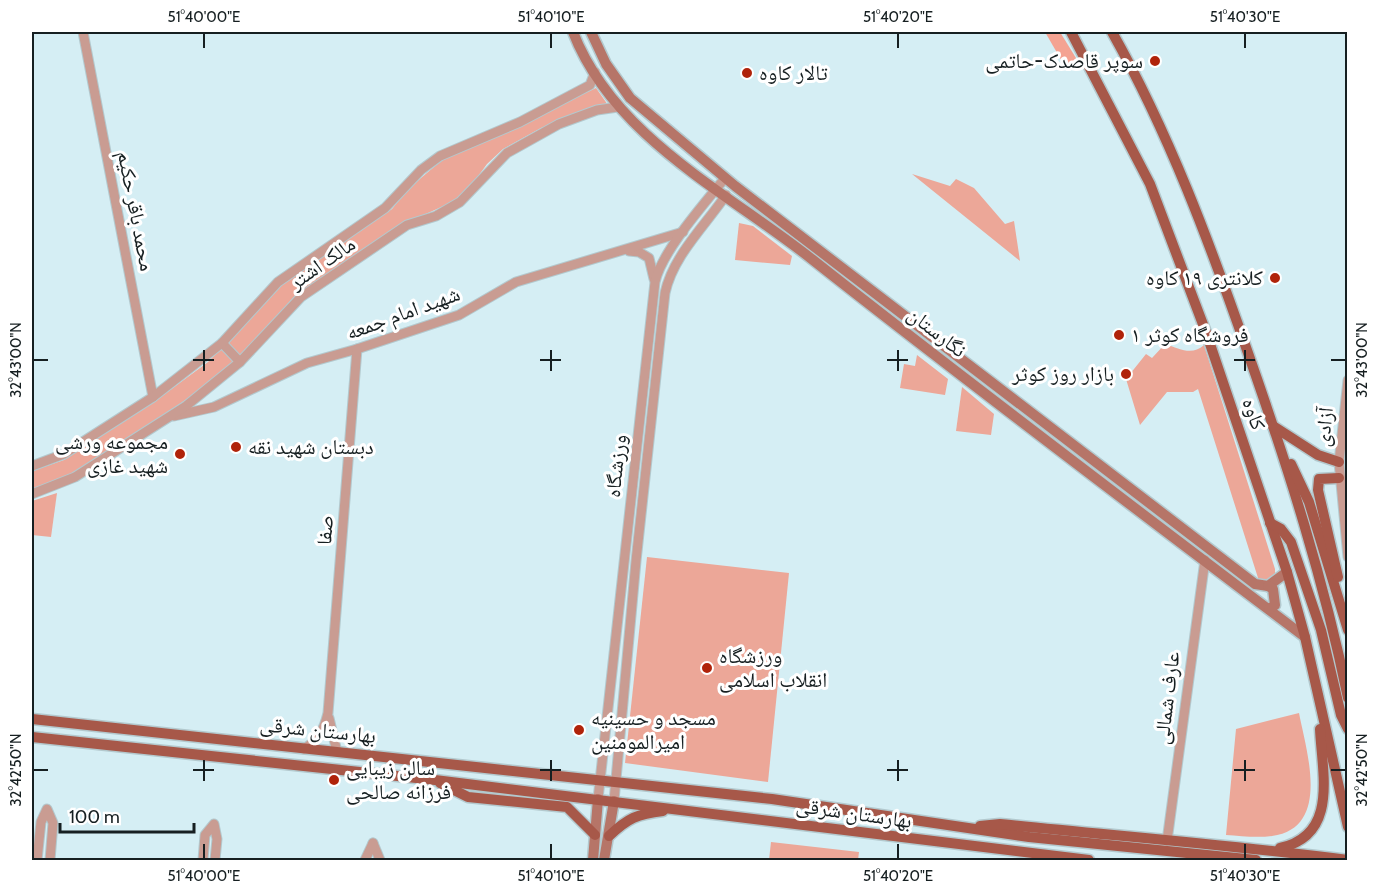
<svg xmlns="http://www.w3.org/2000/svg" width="1379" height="892" font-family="Cabin,'Noto Naskh Arabic',sans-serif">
<rect width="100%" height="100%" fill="#d5eef4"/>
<g fill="#eca798">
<polygon points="596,88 608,105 541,128 503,149 487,164 468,190 455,201 403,224 294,297 248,348 212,382 100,458 69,475 32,489 32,471 64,460 158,399 208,362 283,284 392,209 408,189 441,161"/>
<polygon points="912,174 950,186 956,179 974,188 1005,224 1014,221 1020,261"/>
<polygon points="739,223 753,226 792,256 790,265 735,260"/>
<path d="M 1165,344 C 1180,349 1192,356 1204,345 L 1275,569 L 1275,575 L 1270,580 L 1259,581 L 1198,389 L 1193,392 L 1167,392 L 1140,425 L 1126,379 L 1146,354 L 1152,358 Z"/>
<polygon points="917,355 948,379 945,395 900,388 904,364 915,366"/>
<polygon points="962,387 994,414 991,435 956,431"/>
<polygon points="57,493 51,537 32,535 32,501"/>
<polygon points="647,557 789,573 768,782 625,763"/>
<path d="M 1299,713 C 1306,750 1332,828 1272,836 C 1257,838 1241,836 1226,835 L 1236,729 Z"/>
<polygon points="771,842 859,852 858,860 769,860"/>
</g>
<polygon fill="#f4a392" points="1045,32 1060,32 1076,58 1074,68 1067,70"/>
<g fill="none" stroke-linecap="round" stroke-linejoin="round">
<defs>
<g id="tertiary">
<polyline points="83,32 153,397"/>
<polyline points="629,251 639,252 649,258 654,279"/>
<polyline points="222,343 240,362"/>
<polyline points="1348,380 1339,462 1348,557"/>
<polyline points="174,416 214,407 307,363 357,349 459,315 516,282 683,232"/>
<polyline points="32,466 64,454 153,397 222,343 278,282 385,208 421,170 440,156 520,122 590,85 595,72"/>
<polyline points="32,494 75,477 186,406 240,362 301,297 407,225 436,216 460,202 507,153 559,124 597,110 618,107"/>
<polyline points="329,718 337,752"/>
<path d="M 304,749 C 319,739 324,730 328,713 L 357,349"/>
<path d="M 598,799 L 655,282 C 662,251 704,204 725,178"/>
<path d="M 614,801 L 636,561 L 665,293 C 673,256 704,227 726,195"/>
<polyline points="1167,841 1205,560"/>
<polyline points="373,843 380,860"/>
<polyline points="37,860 41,822 47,809 53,823 50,860"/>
<polyline points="203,860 205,835 214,824 217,839 215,860"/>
<polyline points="365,860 373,843"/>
</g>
<g id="secondary">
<path d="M 573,32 C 614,138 729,193 813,260 C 975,388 1140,512 1305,637"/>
<polyline points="591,32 606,64 630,98 735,186 1255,584 1268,586 1287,572"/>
<polyline points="1268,586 1273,589 1275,605 1269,609"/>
<polyline points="593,860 598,799"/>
<polyline points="604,860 614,801"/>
</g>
<g id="primary">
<polyline points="1071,32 1150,184 1207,335 1287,572 1305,637 1348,827"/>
<path d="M 1112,32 C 1169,133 1210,244 1248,353 C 1288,467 1324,580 1348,698"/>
<polyline points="1273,426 1318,455 1339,462"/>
<polyline points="1291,464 1309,502 1348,630"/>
<polyline points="1270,523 1281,529 1291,542 1321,630 1341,715 1348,729"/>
<polyline points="1338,577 1318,490 1319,479 1339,478"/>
<polyline points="32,719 772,799 1029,837 1256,860"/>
<polyline points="32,737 435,780 1089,860"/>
<polyline points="440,783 468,797 567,807 595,835"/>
<path d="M 980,826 L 1000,824 C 1116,836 1232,845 1348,860"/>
<path d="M 609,836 C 628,818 637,814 663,811"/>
<path d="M 1280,848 C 1339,835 1322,773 1320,729"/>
</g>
</defs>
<use href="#tertiary" stroke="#b3c9ce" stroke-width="11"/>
<use href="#secondary" stroke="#b3c9ce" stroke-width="13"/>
<use href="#primary" stroke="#b3c9ce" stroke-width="13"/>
<use href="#tertiary" stroke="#c99c92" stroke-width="9"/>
<use href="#secondary" stroke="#b67568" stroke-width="10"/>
<use href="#primary" stroke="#a75849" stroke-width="10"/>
</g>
<path fill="none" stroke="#161f21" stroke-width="2" d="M 204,33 L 204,48M 551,33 L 551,48M 898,33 L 898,48M 1245,33 L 1245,48M 204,350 L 204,371M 551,350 L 551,371M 898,350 L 898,371M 1245,350 L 1245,371M 33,360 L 48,360M 193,360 L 214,360M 540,360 L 561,360M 887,360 L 908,360M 1234,360 L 1255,360M 1331,360 L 1346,360M 204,760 L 204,781M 551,760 L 551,781M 898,760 L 898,781M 1245,760 L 1245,781M 33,770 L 48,770M 193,770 L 214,770M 540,770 L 561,770M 887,770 L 908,770M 1234,770 L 1255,770M 1331,770 L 1346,770M 204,844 L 204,859M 551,844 L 551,859M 898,844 L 898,859M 1245,844 L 1245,859"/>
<g fill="#b0230a" stroke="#fff" stroke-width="2">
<circle cx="1155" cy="61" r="6"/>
<circle cx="747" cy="73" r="6"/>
<circle cx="1275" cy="278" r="6"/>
<circle cx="1119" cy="335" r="6"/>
<circle cx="1126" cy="374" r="6"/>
<circle cx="236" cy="447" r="6"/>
<circle cx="180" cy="454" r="6"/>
<circle cx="707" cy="668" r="6"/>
<circle cx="579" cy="730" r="6"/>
<circle cx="334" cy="780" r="6"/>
</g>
<g text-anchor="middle" stroke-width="6" stroke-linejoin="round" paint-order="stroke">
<g font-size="21" fill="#161f21" stroke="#fff" text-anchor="start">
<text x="1143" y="68" text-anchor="end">سوپر قاصدک-حاتمی</text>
<text x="759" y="80">تالار کاوه</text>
<text x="1263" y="285" text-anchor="end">کلانتری ۱۹ کاوه</text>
<text x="1131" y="342">فروشگاه کوثر ۱</text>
<text x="1114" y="381" text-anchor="end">بازار روز کوثر</text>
<text x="168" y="449" text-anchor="end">مجموعه ورشی<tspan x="168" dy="24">شهید غازی</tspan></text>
<text x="248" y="454">دبستان شهید نقه</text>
<text x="719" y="663">ورزشگاه<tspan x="719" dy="24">انقلاب اسلامی</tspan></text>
<text x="591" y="725">مسجد و حسینیه<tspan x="591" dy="24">امیرالمومنین</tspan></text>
<text x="346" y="775">سالن زیبایی<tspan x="346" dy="24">فرزانه صالحی</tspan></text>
</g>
<g font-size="21" fill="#161f21" stroke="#fff">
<text transform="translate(136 211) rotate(79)" y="7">محمد باقر حکیم</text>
<text transform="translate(322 263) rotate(-35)" y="7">مالک اشتر</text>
<text transform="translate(403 313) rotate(-20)" y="7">شهید امام جمعه</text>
<text transform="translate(937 332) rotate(38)" y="7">نگارستان</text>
<text transform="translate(1254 414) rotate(71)" y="7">کاوه</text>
<text transform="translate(1324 427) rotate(-84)" y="7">آزادی</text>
<text transform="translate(616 466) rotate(-84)" y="7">ورزشگاه</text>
<text transform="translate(325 530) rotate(-86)" y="7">صفا</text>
<text transform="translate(1167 698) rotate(-83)" y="7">عارف شمالی</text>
<text transform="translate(318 730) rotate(6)" y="7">بهارستان شرقی</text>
<text transform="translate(854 813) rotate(8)" y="7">بهارستان شرقی</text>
</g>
</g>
<rect width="1379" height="892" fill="none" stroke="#ffffff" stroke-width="66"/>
<path d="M60 823v9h134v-9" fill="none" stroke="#161f21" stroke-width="3"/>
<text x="69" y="823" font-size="18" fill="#161f21" stroke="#ffffff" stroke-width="4.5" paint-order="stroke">100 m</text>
<rect x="33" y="33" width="1313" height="826" fill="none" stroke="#161f21" stroke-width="2"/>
<g font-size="15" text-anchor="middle" fill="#161f21">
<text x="204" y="22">51°40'00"E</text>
<text x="551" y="22">51°40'10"E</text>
<text x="898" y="22">51°40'20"E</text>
<text x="1245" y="22">51°40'30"E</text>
<text transform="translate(16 360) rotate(-90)" y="5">32°43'00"N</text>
<text transform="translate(1362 360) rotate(-90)" y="5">32°43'00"N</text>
<text transform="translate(16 770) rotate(-90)" y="5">32°42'50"N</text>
<text transform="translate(1362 770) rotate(-90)" y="5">32°42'50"N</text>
<text x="204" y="881">51°40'00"E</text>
<text x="551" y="881">51°40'10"E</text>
<text x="898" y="881">51°40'20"E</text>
<text x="1245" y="881">51°40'30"E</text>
</g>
</svg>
